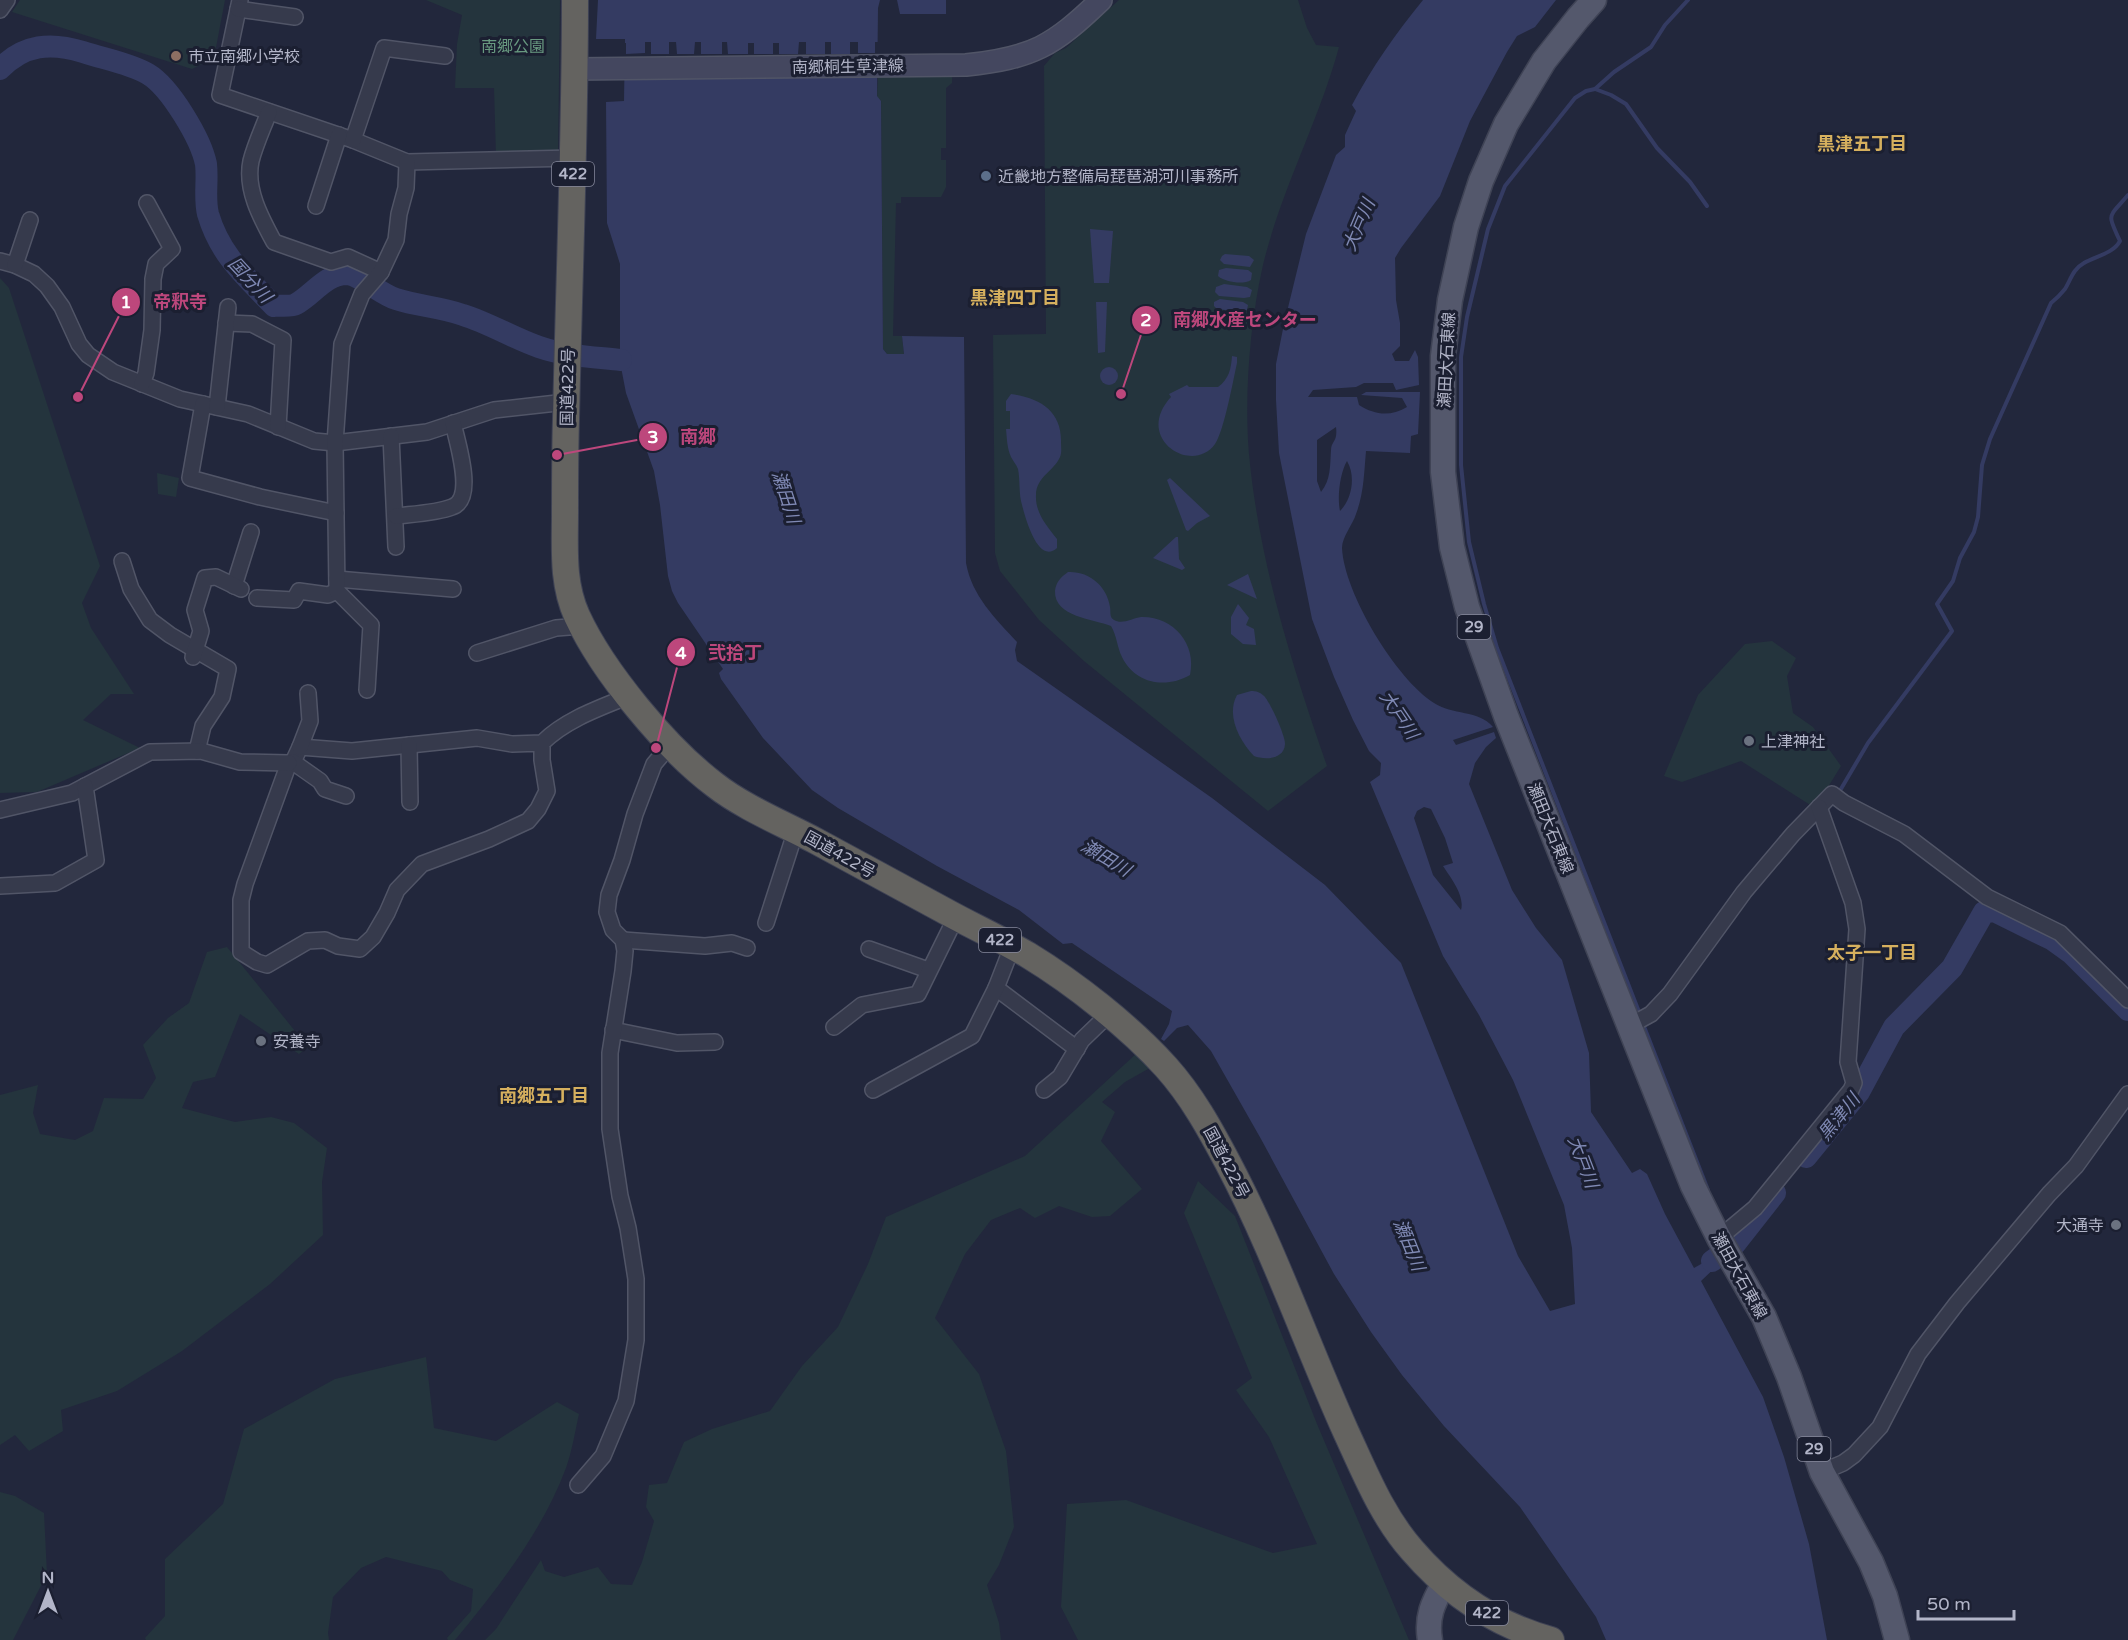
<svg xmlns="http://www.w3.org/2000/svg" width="2128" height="1640" font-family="'Varela Round','Noto Sans JP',sans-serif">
<rect width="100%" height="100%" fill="#22273c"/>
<g fill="#24343d">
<polygon points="20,0 225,0 214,58 192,69 12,12"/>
<polygon points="426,0 560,0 558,155 496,156 494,88 455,88 457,44 462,15"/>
<path d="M 1119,0 L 1298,0 L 1307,28 L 1316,45 L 1339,47 C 1319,121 1281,190 1263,265 C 1250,322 1244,396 1249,454 C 1259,562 1292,665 1327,766 L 1268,811 L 1084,661 L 1039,620 L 1000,571 L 995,553 L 993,335 L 1046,334 L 1044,66 L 1055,53 L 1066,48 Z"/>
<polygon points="952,75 952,83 946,88 946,148 941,148 941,160 946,160 946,187 941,197 901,197 901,203 896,203 893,336 902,336 904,354 887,354 883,349 881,101 877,97 878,76"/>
<polygon points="0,278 9,288 100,566 82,603 91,628 134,694 111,694 83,720 140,748 37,792 0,793"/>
<polygon points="157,473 179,478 176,497 158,494"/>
<polygon points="1772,641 1796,658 1787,676 1793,713 1813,727 1841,766 1815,808 1741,761 1682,782 1664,776 1698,695 1745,644"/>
<polygon points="227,947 308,1047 299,1054 240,1014 215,1077 193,1082 182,1108 235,1122 271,1117 294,1123 327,1148 322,1182 323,1235 270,1284 182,1351 117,1391 61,1410 63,1431 29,1451 15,1435 0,1445 0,1095 38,1085 33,1113 40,1134 75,1140 93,1131 104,1098 143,1099 156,1078 143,1045 168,1018 189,1003 207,952"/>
<polygon points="1137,1053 1149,1060 1148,1069 1125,1082 1102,1102 1115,1112 1101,1141 1142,1189 1110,1216 1092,1217 1059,1206 1035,1218 1020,1208 991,1220 965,1254 935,1318 979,1374 1006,1451 1014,1527 999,1565 987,1585 999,1623 1001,1640 485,1640 496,1629 541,1560 545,1571 564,1577 598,1567 611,1584 632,1585 642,1562 654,1521 646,1507 649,1485 667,1483 684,1442 712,1429 770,1411 802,1366 838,1327 868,1264 886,1217 1025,1156"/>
<polygon points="1198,1181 1235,1216 1317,1424 1409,1640 1078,1640 1061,1607 1067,1504 1126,1500 1273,1553 1317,1544 1269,1437 1236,1390 1252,1378 1184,1213"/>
<path d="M 426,1357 L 434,1428 L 496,1441 L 557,1402 L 579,1414 C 575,1432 572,1451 566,1468 C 542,1532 498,1588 455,1640 L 448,1640 L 447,1638 L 471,1611 L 473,1589 L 450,1580 L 442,1571 L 386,1557 L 361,1568 L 333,1597 L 328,1633 L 329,1640 L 146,1640 L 145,1638 L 165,1616 L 165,1559 L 223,1504 L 244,1429 L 335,1379 Z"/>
<polygon points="0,1492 15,1496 44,1513 47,1574 13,1640 0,1640"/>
</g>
<g fill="#343b62" fill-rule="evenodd">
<path d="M 598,0 L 880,0 L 878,8 L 877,96 L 881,101 L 883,349 L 887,354 L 904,354 L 902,336 L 964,337 L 966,563 C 972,596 995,618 1017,642 L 1015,650 L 1017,661 L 1212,798 L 1325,885 L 1401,963 L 1518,1256 L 1550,1311 L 1575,1304 L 1572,1248 L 1564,1205 L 1513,1080 L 1479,1015 L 1443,956 L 1370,782 L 1380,775 L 1381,763 L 1369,751 L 1353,720 L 1334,677 L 1312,619 L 1279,453 L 1276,400 L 1276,364 L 1284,324 L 1306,234 L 1336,155 L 1345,147 L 1345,135 L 1356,111 L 1352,105 C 1372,67 1396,33 1423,0 L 1556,0 L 1535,27 L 1517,36 L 1507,52 L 1470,121 L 1440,196 L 1401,248 L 1395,258 L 1396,300 L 1400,323 L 1400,346 L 1392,354 L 1395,361 L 1409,361 L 1415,350 L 1418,357 L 1419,385 L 1396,390 L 1393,383 L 1364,383 L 1356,387 L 1313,390 L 1308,397 L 1357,397 L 1359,405 C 1375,415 1390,417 1407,407 L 1402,398 L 1361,395 L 1366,392 L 1420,392 L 1418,434 L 1411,436 L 1410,453 L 1366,451 C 1364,473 1364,493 1356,514 C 1353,524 1342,537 1342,548 C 1344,593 1396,679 1434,703 C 1452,715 1479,710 1493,727 L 1453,740 L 1456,745 L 1494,732 L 1496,738 L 1486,747 L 1475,763 L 1469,784 L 1512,890 L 1536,928 L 1562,960 L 1589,1053 L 1591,1112 L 1632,1173 L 1640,1169 L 1647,1174 L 1665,1214 L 1694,1268 L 1717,1255 L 1720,1263 L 1701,1281 L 1763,1397 L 1784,1457 L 1809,1544 L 1827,1640 L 1606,1640 L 1596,1617 L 1520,1507 L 1444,1426 L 1402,1375 L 1371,1332 L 1334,1274 L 1261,1139 L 1211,1051 L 1188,1025 L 1177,1028 L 1164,1041 L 1161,1039 L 1169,1024 L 1172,1011 L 1072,943 L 1063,944 L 1019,910 L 937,866 L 838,808 L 812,790 L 763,738 L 721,679 L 719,673 L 723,669 L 678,603 L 672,591 L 668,576 L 660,505 L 654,471 L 626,393 L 621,367 L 591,363 L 590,349 L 620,350 L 620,264 L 607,223 L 606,102 L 624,101 L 625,39 L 596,39 ZM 1336,427 C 1338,442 1331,441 1331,450 C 1330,465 1331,480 1321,492 L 1317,481 L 1317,440 ZM 1347,461 C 1356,476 1352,499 1340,511 C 1337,497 1340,473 1347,461 ZM 1424,807 L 1431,809 L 1445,838 L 1453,863 L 1443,866 C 1451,878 1465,896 1461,910 L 1433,875 L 1414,818 L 1417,811 Z"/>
<polygon points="897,0 946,0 946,14 900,14"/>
<polygon points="1090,229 1113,231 1109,283 1094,283"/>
<polygon points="1225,254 1249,256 1254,260 1250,267 1224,264 1220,260 1222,256"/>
<path d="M 1226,268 L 1248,270 L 1252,273 L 1251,280 C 1243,285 1225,282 1218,276 L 1219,270 Z"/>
<polygon points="1224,284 1247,287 1252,290 1250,297 1244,298 1219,296 1215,292 1216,287"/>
<polygon points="1220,299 1243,302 1248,305 1247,310 1242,312 1217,309 1214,306 1214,302"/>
<polygon points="1096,302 1107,302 1105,352 1098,353"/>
<path d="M 1232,356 L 1237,357 L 1237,363 C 1233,381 1224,431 1215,444 C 1192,476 1133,438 1171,397 L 1169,394 L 1187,385 L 1189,387 L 1218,387 C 1229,379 1231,369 1232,356 Z"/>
<circle cx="1109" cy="376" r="9"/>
<path d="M 1011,394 C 1040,398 1062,411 1061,443 C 1061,447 1062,452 1060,457 C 1054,471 1036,477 1036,495 C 1035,513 1047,526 1057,539 L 1057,548 C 1037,566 1024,513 1021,501 C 1019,491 1020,479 1018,469 C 1016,464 1013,461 1011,457 C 1007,448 1007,439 1006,429 L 1010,429 L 1010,411 L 1006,411 L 1006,401 Z"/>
<polygon points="1170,478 1210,516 1197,523 1188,531 1186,530 1167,480"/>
<polygon points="1176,537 1178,537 1179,559 1185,568 1182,570 1153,558"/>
<path d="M 1068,572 C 1089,571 1107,586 1110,607 C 1111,612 1109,617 1114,620 C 1122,625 1133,618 1141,617 C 1173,616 1197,644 1190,675 C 1166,689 1135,684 1122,657 C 1117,647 1117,636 1111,626 C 1094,619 1054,617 1055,591 C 1056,582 1061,577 1068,572 Z"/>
<polygon points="1248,574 1257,599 1227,585"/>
<polygon points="1238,604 1249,618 1246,625 1254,629 1256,645 1243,644 1231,634 1231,617"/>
<path d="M 1251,691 C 1256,691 1260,692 1264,696 C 1270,702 1285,735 1285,744 C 1284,760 1264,760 1254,756 C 1239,740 1226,715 1237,695 Z"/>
</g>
<polygon fill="#22273c" points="645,42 651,42 651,54 669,54 669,42 676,42 677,54 694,54 695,42 701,42 701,54 722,54 722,42 727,42 728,54 748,54 748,43 754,43 754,54 773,54 773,43 779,43 779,54 798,54 799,42 806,42 806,54 825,54 825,42 831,42 831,54 850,54 850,42 858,42 858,53 875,53 875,42 881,42 881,76 622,76 622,43 626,43 626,54 645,53"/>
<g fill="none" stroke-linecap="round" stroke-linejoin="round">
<g stroke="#343b62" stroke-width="4">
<polyline points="1595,89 1611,95 1626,104 1657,148 1690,182 1707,206"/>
<path d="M 1838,794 L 1868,743 L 1952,631 L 1937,604 L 1953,581 L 1960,558 L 1974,532 L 1978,517 L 1982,465 L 1990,439 L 2051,303 C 2056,299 2061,294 2065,289 C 2071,279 2073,269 2084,263 C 2095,256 2113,254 2120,241 C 2106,212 2109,218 2128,195"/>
<polyline points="1641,1017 1497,648 1484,604 1469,542 1461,465 1461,357 1467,317 1488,229 1505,186 1575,98 1586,91 1595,89 1614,72 1651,47 1665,25 1688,0"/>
<polyline points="1643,1024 1708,1190"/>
</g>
<g stroke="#343b62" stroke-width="22">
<path d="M 0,69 C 24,44 51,42 83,52 C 104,59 129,63 148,74 C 170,87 201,139 206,164 C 208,181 204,198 208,214 C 220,255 245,276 274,306 C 280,305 291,307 296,304 C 313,295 325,274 347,274 C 361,275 380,294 396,299 C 417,306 441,307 463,315 C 489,323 513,338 539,347 C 565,356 594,357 621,360"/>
<polyline points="1806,1157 1859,1092 1894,1027 1952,968 1984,912 1994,911 2053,940 2071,953 2128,1010"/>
<polyline points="1712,1261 1735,1244 1775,1193"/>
</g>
<defs>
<g id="minor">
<polyline points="240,0 220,95 353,140 407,162 574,158"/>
<polyline points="238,9 295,17"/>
<polyline points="0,10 7,0"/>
<path d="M 269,112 C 263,128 255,145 251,161 C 245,189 261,218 274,242 L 331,262 L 348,257 L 381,272"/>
<polyline points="353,140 384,48 445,56"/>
<polyline points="316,206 339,135"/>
<polyline points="0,261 15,265 34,274 47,286 62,307 79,344 88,355 113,372 180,399 248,414 314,441 335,443 427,432 494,410 566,402"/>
<polyline points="15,265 30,220"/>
<polyline points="226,323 252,324 283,340 278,427"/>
<polyline points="142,384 146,373 152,330 153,279 156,264 172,249 147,203"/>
<polyline points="203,404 190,478 260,497 336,513"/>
<polyline points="217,407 228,307"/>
<polyline points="391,436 396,547"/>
<path d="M 396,516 C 413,514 437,513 452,507 C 476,499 457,442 453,423"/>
<polyline points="122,561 131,589 150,620 170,635 228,669 222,697 203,726 197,751"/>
<polyline points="337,579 453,589"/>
<polyline points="234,586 251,532"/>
<polyline points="257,598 294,600 299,591 328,595 337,591"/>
<polyline points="477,653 556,628 582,626"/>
<polyline points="193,657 201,631 195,610 205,578 216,577 241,589"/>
<polyline points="367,690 371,625 337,591 335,443 342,344 362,294 381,272 396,240 399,214 406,188 407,162"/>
<path d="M 542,743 L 542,760 L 547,791 L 538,809 L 528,821 L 489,839 L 422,864 L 397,890 L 387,913 L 373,937 L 360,949 L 338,946 L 325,940 L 308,941 L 267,965 L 257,962 L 241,952 L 241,900 L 245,884 L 289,763 L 293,762 L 300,747 L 352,751 L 477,738 L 512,744 L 542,743 C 565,720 599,708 629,696"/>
<polyline points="409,745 410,802"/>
<polyline points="300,747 310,721 308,693"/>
<polyline points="293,762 320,781 325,789 346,796"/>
<polyline points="0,810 72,793 150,752 201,751 240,762 289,763"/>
<polyline points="0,886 55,883 96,860 85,786"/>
<polyline points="766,923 796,830"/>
<polyline points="623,940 705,946 732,943 747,948"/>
<polyline points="869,949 928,970"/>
<polyline points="996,988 1077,1049"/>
<polyline points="1629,1026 1651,1014 1670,994 1744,892 1793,834 1832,794 1844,803 1904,834 1987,897 2060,933 2128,1000"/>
<polyline points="834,1027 862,1005 918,994 956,917"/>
<polyline points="613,1030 677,1043 715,1042"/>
<polyline points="873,1090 972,1036 996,988 1012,947"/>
<polyline points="1044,1090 1060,1077 1082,1040 1109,1014"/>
<polyline points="1719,1238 1755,1208 1851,1090 1854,1083 1848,1062 1857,929 1853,903 1819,807"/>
<polyline points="1822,1472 1843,1463 1854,1455 1880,1427 1918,1354 1957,1303 2049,1194 2076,1166 2128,1094"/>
<polyline points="578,1485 603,1456 626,1401 636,1340 636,1279 628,1228 620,1196 610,1129 610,1053 623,971 625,951 623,940 613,930 607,912 609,895 622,860 635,814 654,764 670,745"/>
</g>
<path id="secondary" d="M 575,69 L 966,65 C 1033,58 1053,46 1101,0"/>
<g id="primary">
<polyline points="1594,0 1578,18 1544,61 1506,124 1481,181 1466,227 1450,300 1443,356 1443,472 1452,547 1467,607 1506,716 1693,1186 1719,1238 1764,1317 1789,1377 1822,1472 1871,1562 1885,1596 1897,1640"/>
<path d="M 1430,1640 C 1426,1617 1433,1603 1444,1583"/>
</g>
<path id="trunk" d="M 575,0 C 575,140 569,279 566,419 C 565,450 565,482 565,513 C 565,549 562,583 577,616 C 603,672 666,748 715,785 C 743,807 784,824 816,841 C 859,864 902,888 945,911 C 972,926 1001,939 1028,955 C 1074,983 1130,1027 1166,1067 C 1192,1096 1210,1129 1228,1163 C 1274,1250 1306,1343 1346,1432 C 1365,1473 1382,1516 1412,1550 C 1449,1593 1496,1625 1551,1640"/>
</defs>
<use href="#minor" stroke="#515567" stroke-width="18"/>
<use href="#secondary" stroke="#515567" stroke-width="24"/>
<use href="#primary" stroke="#3f4355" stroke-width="27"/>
<use href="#trunk" stroke="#3e4254" stroke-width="28"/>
<use href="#minor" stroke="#363a4c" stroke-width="15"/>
<use href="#secondary" stroke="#44475f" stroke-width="21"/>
<use href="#primary" stroke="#54586c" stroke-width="24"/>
<use href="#trunk" stroke="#646360" stroke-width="26"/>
</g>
<circle fill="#8d6e63" stroke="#1b1f31" stroke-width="2" cx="176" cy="56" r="6"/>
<circle fill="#5c6f8a" stroke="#1b1f31" stroke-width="2" cx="986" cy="176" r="6"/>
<g fill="#6b7280" stroke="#1b1f31" stroke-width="2">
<circle cx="1749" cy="741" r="6"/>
<circle cx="261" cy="1041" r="6"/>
<circle cx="2116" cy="1225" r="6"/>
</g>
<g text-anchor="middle" stroke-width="6" stroke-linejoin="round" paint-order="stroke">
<g fill="#1b1f31" stroke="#85889b" stroke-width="1.5">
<rect x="552" y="162" width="42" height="24" rx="4.5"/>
<rect x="1457.5" y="615" width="33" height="24" rx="4.5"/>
<rect x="979" y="928" width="42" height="24" rx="4.5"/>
<rect x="1797.5" y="1437" width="33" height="24" rx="4.5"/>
<rect x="1466" y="1601" width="42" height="24" rx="4.5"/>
</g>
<g font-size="15" font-weight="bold" fill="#b2b5c8">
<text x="573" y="179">422</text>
<text x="1474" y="632">29</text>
<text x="1000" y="945">422</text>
<text x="1814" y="1454">29</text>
<text x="1487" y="1618">422</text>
</g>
<g font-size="16" fill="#689980" stroke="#1b1f31">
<text x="513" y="52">南郷公園</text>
</g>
<g font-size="16" fill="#b2b5c8" stroke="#1b1f31" text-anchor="start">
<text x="188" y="62">市立南郷小学校</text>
<text x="998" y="182">近畿地方整備局琵琶湖河川事務所</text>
<text x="1761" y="747">上津神社</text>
<text x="273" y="1047">安養寺</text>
<text x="2104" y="1231" text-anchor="end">大通寺</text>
</g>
<g font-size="16" fill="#b2b5c8" stroke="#1b1f31">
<text transform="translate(848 66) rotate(-1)" y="6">南郷桐生草津線</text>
<text transform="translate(1446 360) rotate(-87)" y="6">瀬田大石東線</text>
<text transform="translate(567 387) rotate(-89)" y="6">国道422号</text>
<text transform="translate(1551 828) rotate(68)" y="6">瀬田大石東線</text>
<text transform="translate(840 854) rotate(29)" y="6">国道422号</text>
<text transform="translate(1227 1162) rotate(62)" y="6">国道422号</text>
<text transform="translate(1740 1275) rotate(61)" y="6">瀬田大石東線</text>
</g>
<g font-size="18" font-weight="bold" fill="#d6b05e" stroke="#1b1f31">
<text x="1862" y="150">黒津五丁目</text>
<text x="1015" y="304">黒津四丁目</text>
<text x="1872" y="959">太子一丁目</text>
<text x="544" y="1102">南郷五丁目</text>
</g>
<g font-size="18" font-style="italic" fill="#808ab5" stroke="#1b1f31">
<text transform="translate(1359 225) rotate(-67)" y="6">大戸川</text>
<text transform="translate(250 280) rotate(47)" y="6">国分川</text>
<text transform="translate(786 497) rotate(72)" y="6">瀬田川</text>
<text transform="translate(1399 715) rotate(56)" y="6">大戸川</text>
<text transform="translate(1106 858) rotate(31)" y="6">瀬田川</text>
<text transform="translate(1839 1117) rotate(-51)" y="6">黒津川</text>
<text transform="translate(1583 1162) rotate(69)" y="6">大戸川</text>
<text transform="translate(1409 1245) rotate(68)" y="6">瀬田川</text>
</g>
</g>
<path fill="none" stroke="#bd477c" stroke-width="2" d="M78 397L126 302M1121 394L1146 320M557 455L653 437M656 748L681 652"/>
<g fill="#bd477c" stroke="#1b1f31" stroke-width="2">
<circle cx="78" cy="397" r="6"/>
<circle cx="1121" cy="394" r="6"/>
<circle cx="557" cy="455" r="6"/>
<circle cx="656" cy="748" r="6"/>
<circle cx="126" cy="302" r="15"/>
<circle cx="1146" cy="320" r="15"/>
<circle cx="653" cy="437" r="15"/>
<circle cx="681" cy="652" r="15"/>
</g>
<g font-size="18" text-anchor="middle" font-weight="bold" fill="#fff">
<text x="126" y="308">1</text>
<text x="1146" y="326">2</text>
<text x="653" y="443">3</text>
<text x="681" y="659">4</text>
</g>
<g font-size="18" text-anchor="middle" font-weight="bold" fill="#bd477c" stroke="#1b1f31" stroke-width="6" stroke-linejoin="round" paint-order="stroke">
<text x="180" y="308">帝釈寺</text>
<text x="1245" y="326">南郷水産センター</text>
<text x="698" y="443">南郷</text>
<text x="735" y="659">弐拾丁</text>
</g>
<g transform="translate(48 1592)" stroke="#1b1f31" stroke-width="4.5" paint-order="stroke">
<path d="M0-4.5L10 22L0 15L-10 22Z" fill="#b2b5c8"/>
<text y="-9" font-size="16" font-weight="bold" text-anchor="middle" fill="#b2b5c8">N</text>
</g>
<path d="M1918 1610v9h96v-9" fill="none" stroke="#b2b5c8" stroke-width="3"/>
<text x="1927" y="1610" font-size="18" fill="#b2b5c8" stroke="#1b1f31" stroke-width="4.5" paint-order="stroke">50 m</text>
</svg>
